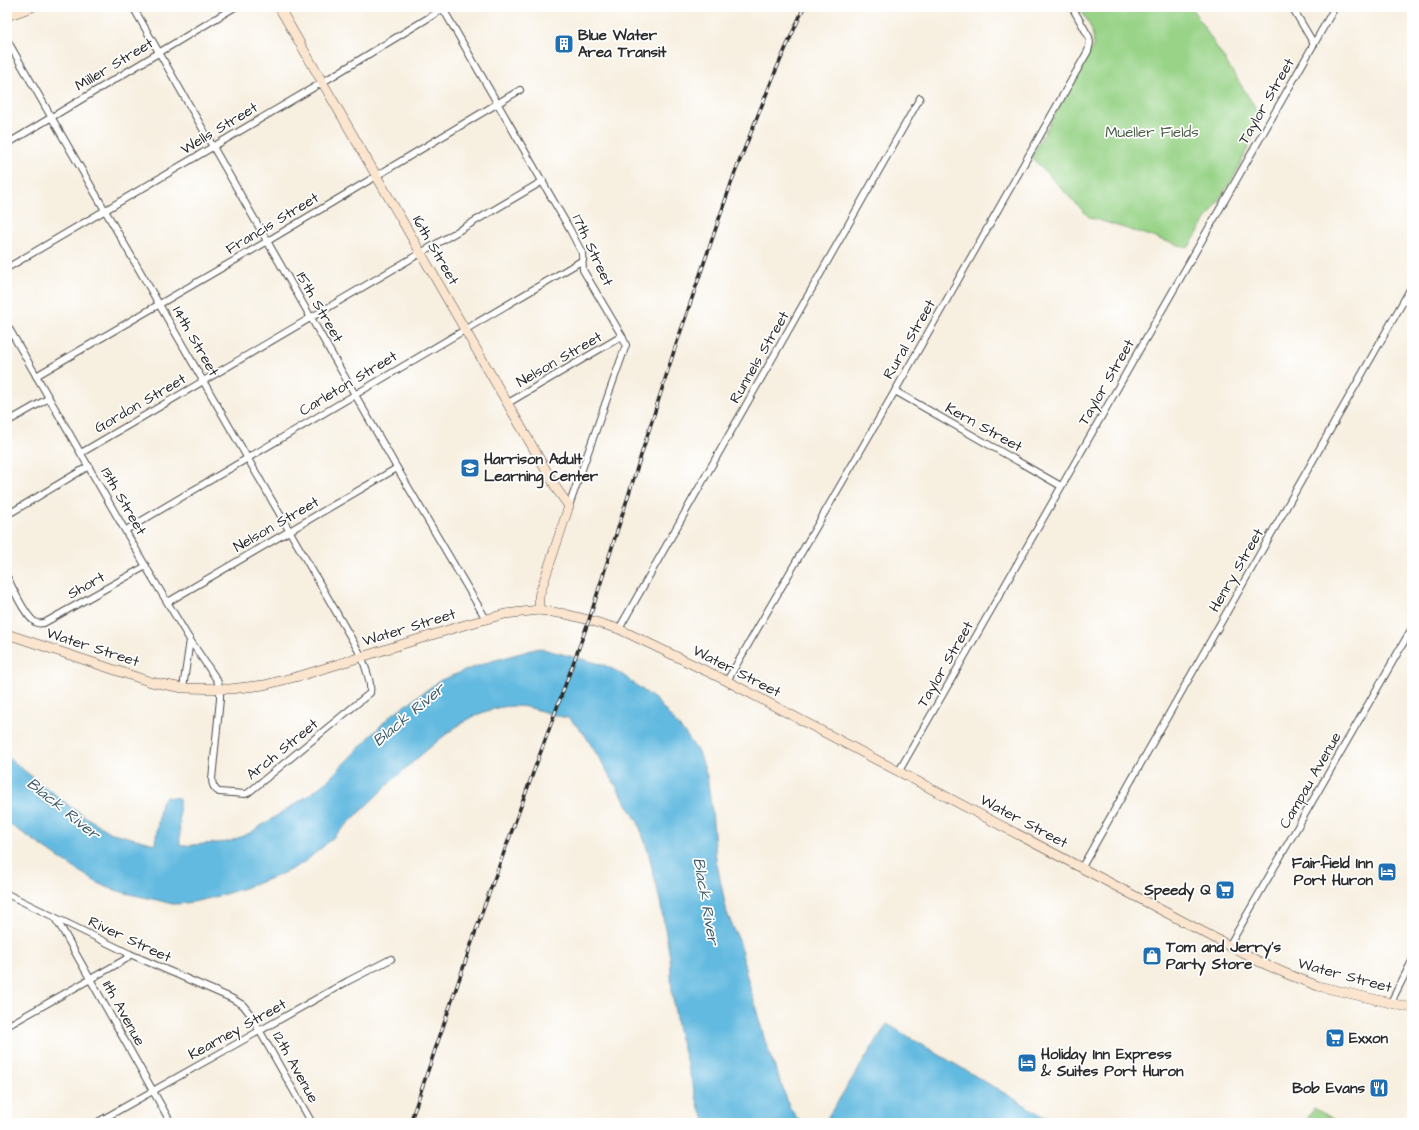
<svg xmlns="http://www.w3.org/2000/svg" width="1419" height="1130" font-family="'Architects Daughter',sans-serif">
<rect width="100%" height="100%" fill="#fff"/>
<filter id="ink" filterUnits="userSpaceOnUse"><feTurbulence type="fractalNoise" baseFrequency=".025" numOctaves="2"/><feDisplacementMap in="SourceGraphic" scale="8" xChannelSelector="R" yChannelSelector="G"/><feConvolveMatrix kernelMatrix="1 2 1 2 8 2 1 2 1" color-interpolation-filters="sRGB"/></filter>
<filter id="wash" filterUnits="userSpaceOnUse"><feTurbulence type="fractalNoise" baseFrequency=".012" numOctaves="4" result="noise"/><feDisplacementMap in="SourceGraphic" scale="16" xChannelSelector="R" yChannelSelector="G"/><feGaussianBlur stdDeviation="0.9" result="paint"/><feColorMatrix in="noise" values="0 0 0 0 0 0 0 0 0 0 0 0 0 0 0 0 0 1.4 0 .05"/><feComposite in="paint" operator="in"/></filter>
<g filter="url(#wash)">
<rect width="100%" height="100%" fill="#f7efe0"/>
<g fill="#98d387" stroke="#627f59">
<path d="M 1079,7 L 1191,7 L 1262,118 L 1235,175 L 1188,248 L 1089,217 L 1031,157 L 1093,46 C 1096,31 1086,19 1079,7 Z"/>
<polygon points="1314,1108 1340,1123 1305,1123"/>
</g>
<g fill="#63bae0" stroke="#477286">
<path d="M 539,648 L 604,665 L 620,673 L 656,700 L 687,736 L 700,755 L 707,776 L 712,811 L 716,859 L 727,913 L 740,943 L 746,973 L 765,1041 L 790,1108 L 801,1123 L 707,1123 L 699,1108 L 678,1031 L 672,993 L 670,957 L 660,901 L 648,851 L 638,822 L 585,735 L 569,718 C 550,716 532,705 513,706 C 476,707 447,733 421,755 C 381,788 347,828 307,860 C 285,877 200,905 173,904 C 167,903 162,901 157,900 C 139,896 121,893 104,886 C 96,883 89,877 82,873 C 58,858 36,841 12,826 L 7,820 L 7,757 L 72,808 L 109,832 L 155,844 L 161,802 L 165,797 L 179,798 L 180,846 L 228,842 L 250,833 L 309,795 L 326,782 L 390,716 L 441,680 L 485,663 Z"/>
<polygon points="887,1024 1055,1123 824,1123"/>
</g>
</g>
<g filter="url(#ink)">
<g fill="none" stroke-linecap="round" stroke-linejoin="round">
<defs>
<g id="street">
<polyline points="133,7 397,468 486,619"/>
<polyline points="442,7 569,228 582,253 583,270 622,336 626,345 569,506"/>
<polyline points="1292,7 1314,44"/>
<path d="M 7,40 L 362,657 C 365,668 372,682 370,693 L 248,793 L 245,794 L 219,792 C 214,789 212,785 212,779 L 220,699 L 220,689 L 217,680 L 190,640 L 149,572 L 7,325"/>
<polyline points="7,144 235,7"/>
<polyline points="7,268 323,82 443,9"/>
<polyline points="36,376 261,245 520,90"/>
<polyline points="895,391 1061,486"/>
<polyline points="508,403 622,336"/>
<polyline points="7,422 49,398"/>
<polyline points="81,453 543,181"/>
<polyline points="7,515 89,466"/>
<polyline points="126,530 583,260"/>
<path d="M 7,577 C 13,588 26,619 37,623 C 39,624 41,623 44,623 L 146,566"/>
<polyline points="168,602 397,468"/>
<polyline points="619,629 920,98"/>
<polyline points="727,681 895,391 1088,51 1090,43 1089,37 1072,7"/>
<polyline points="183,688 190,640"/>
<polyline points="899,771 1335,7"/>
<polyline points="1082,867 1412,286"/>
<polyline points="7,894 130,954 231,998 243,1005 250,1014 312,1123"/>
<polyline points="54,917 62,929 171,1123"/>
<polyline points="1229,946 1412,628"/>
<polyline points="1391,1002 1412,961"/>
<polyline points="7,1026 126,959 130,954"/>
<polyline points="96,1123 348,981 391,959"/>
</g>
<g id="secondary">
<polyline points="279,7 558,491 569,506 539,596 539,610"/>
<polyline points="7,16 32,7"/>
<polyline points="7,634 151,682 183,688 230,689 264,685 303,675 461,626 505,614 539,610 565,614 589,620 619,629 727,681 1260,962 1287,974 1318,986 1412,1008"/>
</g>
</defs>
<use href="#street" stroke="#4a4846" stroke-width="8"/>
<use href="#secondary" stroke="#4a4846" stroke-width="10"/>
<use href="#street" stroke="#fff" stroke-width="6"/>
<use href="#secondary" stroke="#fbe5cf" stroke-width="9"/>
<defs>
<polyline id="rail" points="410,1123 484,907 589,620 674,351 734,175 776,70 804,7"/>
</defs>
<use href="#rail" stroke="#2b2b2b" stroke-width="3.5"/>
<use href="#rail" stroke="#fff" stroke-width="2" stroke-dasharray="6" stroke-linecap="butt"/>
</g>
</g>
<defs>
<symbol id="building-square" viewBox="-11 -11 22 22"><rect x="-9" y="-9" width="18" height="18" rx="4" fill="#1f6fb2" stroke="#fff"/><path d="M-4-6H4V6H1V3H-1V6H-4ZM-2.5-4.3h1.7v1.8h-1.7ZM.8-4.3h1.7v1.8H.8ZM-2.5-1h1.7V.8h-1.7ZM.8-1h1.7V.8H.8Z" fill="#fff"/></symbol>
<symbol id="school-square" viewBox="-11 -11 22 22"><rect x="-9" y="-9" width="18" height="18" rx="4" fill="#1f6fb2" stroke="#fff"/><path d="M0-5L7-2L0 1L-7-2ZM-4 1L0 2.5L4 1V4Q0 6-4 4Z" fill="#fff"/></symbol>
<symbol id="hotel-square" viewBox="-11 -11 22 22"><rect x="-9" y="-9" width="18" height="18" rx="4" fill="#1f6fb2" stroke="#fff"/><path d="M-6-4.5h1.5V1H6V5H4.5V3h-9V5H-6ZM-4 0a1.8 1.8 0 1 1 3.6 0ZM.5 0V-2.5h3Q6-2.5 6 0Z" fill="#fff"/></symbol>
<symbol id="supermarket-square" viewBox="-11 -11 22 22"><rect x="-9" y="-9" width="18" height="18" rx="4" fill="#1f6fb2" stroke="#fff"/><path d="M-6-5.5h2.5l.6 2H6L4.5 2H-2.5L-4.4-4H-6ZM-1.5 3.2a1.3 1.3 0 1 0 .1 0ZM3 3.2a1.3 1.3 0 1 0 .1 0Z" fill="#fff"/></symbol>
<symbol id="shop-square" viewBox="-11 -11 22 22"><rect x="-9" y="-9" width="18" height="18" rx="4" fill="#1f6fb2" stroke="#fff"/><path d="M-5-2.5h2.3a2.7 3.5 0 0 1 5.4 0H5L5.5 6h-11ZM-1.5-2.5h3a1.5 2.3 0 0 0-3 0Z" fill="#fff"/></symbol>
<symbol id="restaurant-square" viewBox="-11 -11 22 22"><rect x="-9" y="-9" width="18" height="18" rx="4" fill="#1f6fb2" stroke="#fff"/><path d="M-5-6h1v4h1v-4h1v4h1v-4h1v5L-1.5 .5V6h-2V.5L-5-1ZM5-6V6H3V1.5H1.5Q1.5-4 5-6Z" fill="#fff"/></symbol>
</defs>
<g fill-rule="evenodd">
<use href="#building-square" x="553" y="33" width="22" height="22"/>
<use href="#school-square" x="459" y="457" width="22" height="22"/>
<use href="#hotel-square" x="1376" y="861" width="22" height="22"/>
<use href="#supermarket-square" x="1214" y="879" width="22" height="22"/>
<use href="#shop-square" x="1141" y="945" width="22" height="22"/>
<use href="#supermarket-square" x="1324" y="1027" width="22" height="22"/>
<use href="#hotel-square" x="1016" y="1052" width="22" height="22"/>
<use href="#restaurant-square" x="1368" y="1077" width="22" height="22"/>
</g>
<g text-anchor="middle" stroke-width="3.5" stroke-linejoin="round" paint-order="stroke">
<g font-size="15" font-weight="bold" fill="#2b2b2b" stroke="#fff" text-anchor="start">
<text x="578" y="40">Blue Water<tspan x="578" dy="17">Area Transit</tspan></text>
<text x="484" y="464">Harrison Adult<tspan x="484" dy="17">Learning Center</tspan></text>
<text x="1373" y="868" text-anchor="end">Fairfield Inn<tspan x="1373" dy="17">Port Huron</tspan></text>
<text x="1211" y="895" text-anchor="end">Speedy Q</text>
<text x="1166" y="952">Tom and Jerry's<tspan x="1166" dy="17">Party Store</tspan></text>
<text x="1349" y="1043">Exxon</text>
<text x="1041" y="1059">Holiday Inn Express<tspan x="1041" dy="17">&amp; Suites Port Huron</tspan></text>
<text x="1365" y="1093" text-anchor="end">Bob Evans</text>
</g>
<g font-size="15" fill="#2b2b2b" stroke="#fff">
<text transform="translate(114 64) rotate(-31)" y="5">Miller Street</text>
<text transform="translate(1266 101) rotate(-60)" y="5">Taylor Street</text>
<text transform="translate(219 128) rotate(-31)" y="5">Wells Street</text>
<text transform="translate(272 223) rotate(-31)" y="5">Francis Street</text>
<text transform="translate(436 250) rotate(60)" y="5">16th Street</text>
<text transform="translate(593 250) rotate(65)" y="5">17th Street</text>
<text transform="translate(320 307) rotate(60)" y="5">15th Street</text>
<text transform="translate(909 339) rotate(-60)" y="5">Rural Street</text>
<text transform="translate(196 341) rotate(60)" y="5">14th Street</text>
<text transform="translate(759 357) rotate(-60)" y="5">Runnels Street</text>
<text transform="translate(559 359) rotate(-30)" y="5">Nelson Street</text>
<text transform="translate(1106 382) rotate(-60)" y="5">Taylor Street</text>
<text transform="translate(348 383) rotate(-31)" y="5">Carleton Street</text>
<text transform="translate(140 403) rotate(-30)" y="5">Gordon Street</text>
<text transform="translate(984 427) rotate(29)" y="5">Kern Street</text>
<text transform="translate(124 501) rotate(60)" y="5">13th Street</text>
<text transform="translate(276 524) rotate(-30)" y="5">Nelson Street</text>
<text transform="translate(1236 570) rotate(-60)" y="5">Henry Street</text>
<text transform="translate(86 585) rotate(-29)" y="5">Short</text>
<text transform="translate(409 627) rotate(-17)" y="5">Water Street</text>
<text transform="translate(93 647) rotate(18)" y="5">Water Street</text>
<text transform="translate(945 664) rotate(-60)" y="5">Taylor Street</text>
<text transform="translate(737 671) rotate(27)" y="5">Water Street</text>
<text transform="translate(282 749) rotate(-39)" y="5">Arch Street</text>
<text transform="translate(1310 780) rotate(-60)" y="5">Campau Avenue</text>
<text transform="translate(1024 821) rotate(28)" y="5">Water Street</text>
<text transform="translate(130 939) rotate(25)" y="5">River Street</text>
<text transform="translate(1345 975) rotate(15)" y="5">Water Street</text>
<text transform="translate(124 1013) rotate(61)" y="5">11th Avenue</text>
<text transform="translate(237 1029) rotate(-29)" y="5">Kearney Street</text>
<text transform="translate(296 1067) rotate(61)" y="5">12th Avenue</text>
</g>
<g font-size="15" fill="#4c5d47" stroke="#fff">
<text x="1152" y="137">Mueller Fields</text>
</g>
<g font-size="16" font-style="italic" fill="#3f5d6a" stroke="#fff">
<text transform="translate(408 714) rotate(-40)" y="6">Black River</text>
<text transform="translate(64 808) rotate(39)" y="6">Black River</text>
<text transform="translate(707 901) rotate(80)" y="6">Black River</text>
</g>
</g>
<rect width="1419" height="1130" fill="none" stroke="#fff" stroke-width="24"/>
</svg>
